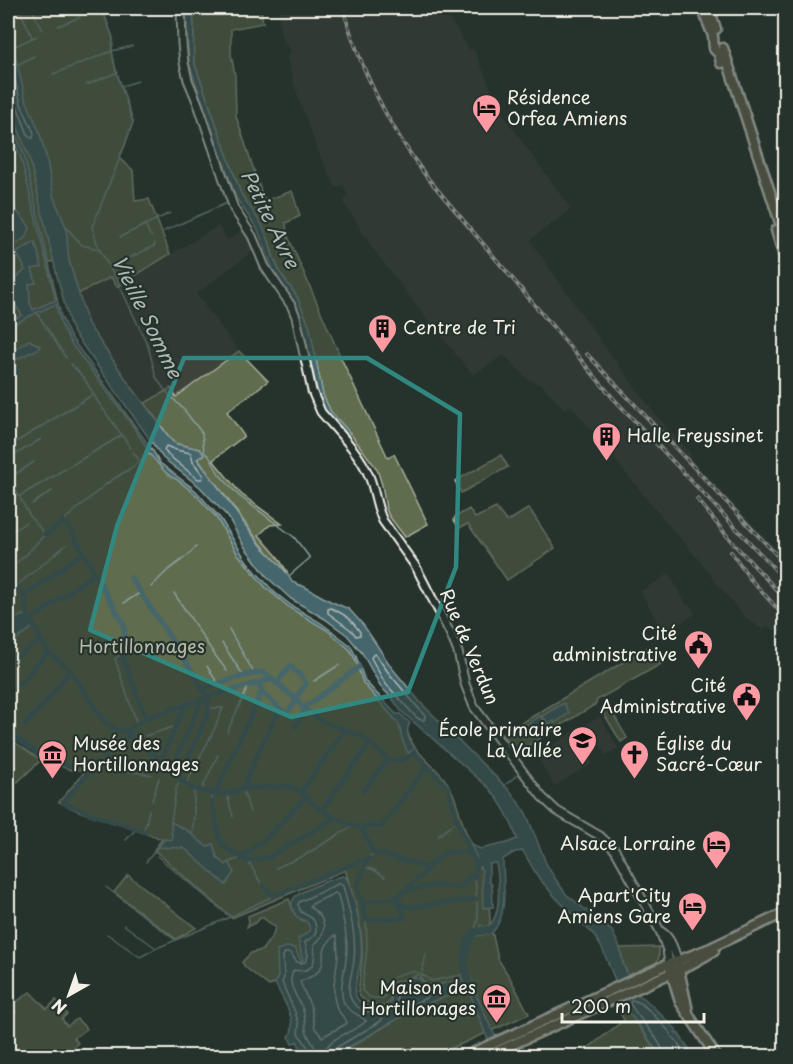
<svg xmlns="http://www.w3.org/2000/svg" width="793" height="1064" font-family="'Playpen Sans',sans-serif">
<rect width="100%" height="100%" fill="#26332d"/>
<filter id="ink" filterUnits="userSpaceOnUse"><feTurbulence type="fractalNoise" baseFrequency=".0167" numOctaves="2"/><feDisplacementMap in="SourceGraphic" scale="12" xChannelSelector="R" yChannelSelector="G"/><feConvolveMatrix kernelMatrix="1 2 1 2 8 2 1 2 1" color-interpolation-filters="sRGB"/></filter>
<g filter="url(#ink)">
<g fill="#3c423b">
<polygon points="279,8 442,8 470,50 473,48 501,112 571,209 530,240 602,343 655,414 691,454 689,457 785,559 785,635 767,626 762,630 744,616 711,577 712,575 654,508 571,405 565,410 542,385 529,380 504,355 473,375 425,317 371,246 343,201 348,196 343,185 336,188 318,151 299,100 286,56 290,55 290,49 288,45 286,45 280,32"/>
<polygon points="218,226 228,240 244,229 250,239 253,251 196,294 239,351 176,398 171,389 145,403 128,382 88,324 78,294 112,277 117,287"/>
<polygon points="669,574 687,605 689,604 695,614 663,634 641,591"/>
<polygon points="600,716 618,748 606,755 597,739 594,740 583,747 593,763 554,786 536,755"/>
</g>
<g fill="#5e6c4e" stroke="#a9ae9b" stroke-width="1.5">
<path d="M 8,8 L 102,8 L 113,38 L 112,51 L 115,67 L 133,122 L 125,145 L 119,158 L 133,170 L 135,201 L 149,199 L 170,254 L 117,287 L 111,277 L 78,294 L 69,261 L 47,262 L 62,325 L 70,340 L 107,389 L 161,466 L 190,486 L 221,520 L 240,553 L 268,587 L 290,606 L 323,626 L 351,648 L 365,682 L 407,730 C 413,756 441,767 452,791 C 457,802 460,815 464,827 C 467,835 471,842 474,849 L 487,853 L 490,922 L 498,959 L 510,978 L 529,1014 L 434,1056 L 355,1056 L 350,1047 L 399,1018 L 433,1001 L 457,993 L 458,994 L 464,992 L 459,982 C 448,982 438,986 427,985 L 418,975 L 392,983 L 390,1001 L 385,1007 C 374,1004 363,1004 358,993 C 359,980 362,967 362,955 C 363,926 354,897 345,870 L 232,918 L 154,850 L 162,839 L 78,811 L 59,802 L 87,769 C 82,770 77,770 72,770 C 52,766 24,744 8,733 Z"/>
<path d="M 192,8 L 261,8 L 263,23 L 231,29 L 231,54 L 235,75 L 236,116 L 263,197 L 267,200 L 292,191 L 300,216 L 286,223 L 287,234 L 341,358 L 388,458 L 394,454 L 428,524 L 405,537 L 389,516 L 386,509 L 382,485 L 377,469 L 350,433 L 331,412 L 323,395 L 309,325 L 296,295 L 280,273 L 273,256 L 269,241 L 263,229 L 241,194 L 194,62 C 192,44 196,26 192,8 Z"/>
<path d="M 239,351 L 268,381 L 227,412 L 244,436 L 213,460 L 241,494 L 282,524 L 270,525 L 259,535 L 277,556 L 288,573 C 263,550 248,527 228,500 C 218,486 207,472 197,458 L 204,455 L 187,446 L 177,444 L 172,441 L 145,403 L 171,388 L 176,397 Z"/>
<polygon points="501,455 508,467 461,493 455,481"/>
<polygon points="496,508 507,522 529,508 555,548 507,580 468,524 459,528 454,520 455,517 469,509 475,518"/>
<polygon points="650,646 661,664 597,700 596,704 516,753 503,734"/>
<polygon points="608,705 627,738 621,742 601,709"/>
<polygon points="16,743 41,760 8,791 8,753"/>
<polygon points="128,875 196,928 176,939 114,892"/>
<path d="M 289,899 C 292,907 294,916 302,920 C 304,921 306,920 307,921 C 315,927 305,952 303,960 L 278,977 L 275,983 L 269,986 L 245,967 L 242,962 L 251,953 L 262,950 L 273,935 L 275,927 L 263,918 L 260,918 L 257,922 L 247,927 L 249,922 L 248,916 Z"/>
<polygon points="659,947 659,958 656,963 629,977 623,964 620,948"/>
<polygon points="30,992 47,1009 56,1000 67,1014 62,1019 67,1026 77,1019 87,1029 74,1038 78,1043 65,1056 8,1056 8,1020 16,1012 11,1006"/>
<polygon points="626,1008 660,1056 578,1056 624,1020 619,1011"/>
</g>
<g fill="#45666c" stroke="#8b9e9e" stroke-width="1.5">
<path d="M 186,8 L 192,8 C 196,26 192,44 194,62 L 241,194 L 262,225 L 269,241 L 273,256 L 280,273 L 296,295 L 305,315 L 310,329 L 323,395 L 331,412 L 350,433 L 346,437 L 328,414 L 321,404 L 316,386 L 306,341 L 296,308 L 288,293 L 275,275 L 258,230 L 236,198 L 189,63 Z"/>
<path d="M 8,41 L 13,47 L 25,97 L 39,131 L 46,156 L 54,198 L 66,227 L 69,261 L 88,324 L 128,382 L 172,441 L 177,444 L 200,449 L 204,455 L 197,459 C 219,486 237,516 259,543 C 270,556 285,567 292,582 L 305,587 L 330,601 L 349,609 L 364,626 L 392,668 L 421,703 L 511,792 L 526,813 L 546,863 L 554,877 L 566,894 L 612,931 L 620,948 L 623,964 L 636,993 L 645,999 L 677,1030 L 675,1032 L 677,1034 L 678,1033 L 694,1056 L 660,1056 L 641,1028 L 628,1012 L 602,948 L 593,934 L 556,898 L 538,877 L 523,851 L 515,852 L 503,859 C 503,883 509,914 492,933 L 477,936 L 480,925 L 485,927 C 489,925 491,925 493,921 C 501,908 499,877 496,863 L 489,864 L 489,881 L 492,885 L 493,907 L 483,908 L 482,871 L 480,867 L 478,868 L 476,856 L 471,845 L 481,849 L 507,843 L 517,839 C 511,820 502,803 489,788 L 401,711 L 392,698 L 381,687 L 362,653 L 347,635 L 325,619 L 291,599 L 268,578 L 244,546 L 228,517 L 200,487 L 163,458 L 74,333 L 70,325 L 57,276 L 29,157 L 8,101 Z"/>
<path d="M 8,113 L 24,155 L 61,316 L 70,336 L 153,451 L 160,463 L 196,491 L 220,518 L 247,562 L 274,592 L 292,606 L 321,623 L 350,645 L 356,656 L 365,681 L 396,714 L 400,714 L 410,723 C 404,732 410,741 415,748 L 408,753 L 402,739 L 399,724 L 363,683 L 355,659 L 349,649 L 327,630 L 291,609 L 266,588 L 237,553 L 216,517 L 194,493 L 176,479 C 163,474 158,461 148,453 L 147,448 L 133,426 L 70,342 L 61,324 L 56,304 L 36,313 L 8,327 L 8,323 L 22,315 L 8,294 L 8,272 L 15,279 L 25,270 L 22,262 L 16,253 L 35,242 L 42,267 L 32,269 L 36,283 L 29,284 L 30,303 L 33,310 L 56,300 L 21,158 L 8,125 Z"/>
<path d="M 15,208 C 19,216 27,220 30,229 L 25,238 L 9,249 L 8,213 Z"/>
<polygon points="29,340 40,346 38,349 17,359 12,355 11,352"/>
<polygon points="23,615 28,615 33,627 8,646 8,630 10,628 11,620"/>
<polygon points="564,703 569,713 555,723 554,721 549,724 542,716"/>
<polygon points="540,716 547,724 531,737 529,735 525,737 519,730"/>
<polygon points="171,822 188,831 207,847 213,844 217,857 226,865 229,862 234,872 226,885 184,848 158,847 165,839 172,840"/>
<path d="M 342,876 L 346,877 C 356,896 363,938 361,959 C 360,969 353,986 356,996 C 359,1005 379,1011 388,1008 C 394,1002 389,991 396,982 L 413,977 L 420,979 C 436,999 449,968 464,991 L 433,1001 L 399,1018 L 333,1056 L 312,1056 L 309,1055 L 304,1056 L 297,1041 L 292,1044 L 289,1037 C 299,1021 282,999 275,983 L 278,977 L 277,951 L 285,947 L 295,948 L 301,961 L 303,960 L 298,939 L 310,931 C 309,919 304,922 296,916 C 293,911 289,903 294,898 C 299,891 332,879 342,876 Z"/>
<path d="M 468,972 L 474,985 L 473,987 C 483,1011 493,1034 506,1056 L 497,1056 L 485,1033 L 468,988 L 461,978 Z"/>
</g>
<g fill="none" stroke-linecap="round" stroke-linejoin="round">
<g stroke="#aeb9b6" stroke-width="1.5">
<polyline points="8,51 21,104 34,133 33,138 31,138 29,137 17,106 12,102 8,102"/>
<polygon points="166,446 176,450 191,453 193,462 203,475 202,479 198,479 168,455 164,450"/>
<path d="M 331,608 C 346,615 351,619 360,632 L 360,635 L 356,636 L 351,630 L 328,613 L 328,609 Z"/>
<polygon points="374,654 376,655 388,672 425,716 424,720 421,720 416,717 385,683 371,658 372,656"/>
<path d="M 335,935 L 337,938 L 338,956 L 334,984 L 334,997 L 337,1009 L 347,1022 L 346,1024 L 322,1037 L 315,1028 L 311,1007 L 300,982 C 306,978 315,977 320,969 C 325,962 322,958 324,951 C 325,946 332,938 335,935 Z"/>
<path d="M 415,983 L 422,990 L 428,993 L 428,997 L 401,1010 L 398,1010 C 395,1005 397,994 399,988 Z"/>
<path d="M 309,1056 C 309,1048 304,1040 298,1034 L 299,1025 L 295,1012 L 282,983 L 284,977 L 283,956 L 285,953 L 290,953 L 297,962 L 301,963 L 305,962 L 308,956 L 305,942 L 314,936 L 316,932 C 316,917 311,918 301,912 L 298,905 L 299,902 L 340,883 L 343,886 C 349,910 357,934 354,960 C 353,971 345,990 352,1001 C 357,1010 371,1012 381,1016 L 382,1019 L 381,1021 L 334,1049 L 331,1053 L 331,1056"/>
<path d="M 317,1056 C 316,1045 308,1039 306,1030 C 305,1023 305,1017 303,1010 C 298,997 285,983 294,970 C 314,974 316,961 314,945 C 328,933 327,918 311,908 L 310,905 L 335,893 L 338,895 C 342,912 346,929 347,946 C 348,963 337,988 344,1003 C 349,1013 360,1014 366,1021 C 354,1034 325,1036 324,1056"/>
<path d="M 664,1056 C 662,1039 638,1020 630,1003 L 632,1000 C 646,1003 658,1021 669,1031 L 671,1036 L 676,1040 L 686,1056"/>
</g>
<g stroke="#8b9e9e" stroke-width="1.5">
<polyline points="19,8 32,37"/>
<polyline points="31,8 43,30"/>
<polyline points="102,8 113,38 112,51 115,67 133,122 125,145 92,227 99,249 116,278 148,346 156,377 164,389 184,410 202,433 204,452 209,456 219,474 239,496 294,537 310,558 290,575"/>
<polyline points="58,26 80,17"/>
<polyline points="13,47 37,36"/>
<polyline points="17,65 34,56"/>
<polyline points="53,74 112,51 132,46"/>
<polyline points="86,85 118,72"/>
<polyline points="122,86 138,81"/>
<polyline points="8,153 13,150"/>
<polyline points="145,225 150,235 152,237"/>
<polyline points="66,227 82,245 98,249"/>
<polyline points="164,231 227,203"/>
<polyline points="120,237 170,213"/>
<polyline points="110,267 154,246 155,243"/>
<polyline points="37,313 66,358"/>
<polyline points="71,364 84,378 98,402 131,448"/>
<polyline points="8,447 92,395"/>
<polyline points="133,452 139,460"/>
<polyline points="8,459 41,439"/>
<polyline points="8,479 34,462"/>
<polyline points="8,480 15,489 31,518 45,534 27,554 11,567 8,582"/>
<polyline points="20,496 122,435"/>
<polyline points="32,504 52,491"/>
<polyline points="63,521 106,484 131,468 149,454"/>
<polyline points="8,535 26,522"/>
<polyline points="16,586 66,545"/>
<polyline points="151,587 167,571 187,556 196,547"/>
<polyline points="174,593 212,651 227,671"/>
<polyline points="124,603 141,592"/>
<polyline points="229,629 254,673"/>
<polyline points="222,643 243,675"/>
<polyline points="124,652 115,659 137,724"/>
<polyline points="207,666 218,684"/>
<polyline points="314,681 339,665"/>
<polyline points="227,732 249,685"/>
<polyline points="133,736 136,740"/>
<polyline points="145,736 176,726"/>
<polyline points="127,771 152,775"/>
<polyline points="186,784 213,732 223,708 209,708"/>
<polyline points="504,786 517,775"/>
<polyline points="243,789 250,812"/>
<polyline points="201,791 218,755"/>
<polyline points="227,794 233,817"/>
<polyline points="152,801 159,778"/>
<polyline points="212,802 212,794"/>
<polyline points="171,822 176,789 180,780"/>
<polyline points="143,831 146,824 149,810"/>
<polyline points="192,834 194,817 194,789"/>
<polyline points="438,836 457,821"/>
<polyline points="126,840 136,829"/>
<polyline points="157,856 230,917"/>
<polyline points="368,858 374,853"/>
<polyline points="248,861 262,885"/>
<polyline points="146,862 158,847"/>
<polyline points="229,862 241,858"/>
<polyline points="365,867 374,870 385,877"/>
<polyline points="276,868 305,855 353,826"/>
<polyline points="106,887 175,940"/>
<path d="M 366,920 L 367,947 L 362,990 C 369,999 373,998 384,998 L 388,981 C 406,969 416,968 431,981 L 466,974"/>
<polyline points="124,925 156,948"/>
<polyline points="474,932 478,919 475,877"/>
<polyline points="107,934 140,957 157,948 230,917 273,896"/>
<polyline points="422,972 426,954"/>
</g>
<g stroke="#45666c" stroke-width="5">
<polyline points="8,377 17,371"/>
<polyline points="45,534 50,533 63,521 68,526 124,625 125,642 123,659 146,718"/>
<polyline points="131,578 198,680 207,698 209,711 183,769 179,771 179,774"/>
<polyline points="8,582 15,584 24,596 28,615 48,652"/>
<polyline points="24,596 78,556"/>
<polyline points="31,620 91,576"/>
<polyline points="8,662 28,649 41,639"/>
<polyline points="277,683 290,666 303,678 306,684 295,699"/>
<polyline points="8,684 12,688 23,680 48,652 70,670 105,723 118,730 126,731"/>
<polyline points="254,684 261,687 262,692 286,714 297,700"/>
<path d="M 202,689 C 223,683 243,674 264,672 L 272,679"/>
<polyline points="303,709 359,667"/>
<polyline points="25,725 52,694 70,670"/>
<polyline points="295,727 305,710"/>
<path d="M 8,732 C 24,744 51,764 71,766 C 84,766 97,764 109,762 L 99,749 L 112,744 L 120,745 L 130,734"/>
<path d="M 133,736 L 126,731 L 146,718 L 215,695 L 272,679 L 297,700 L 305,710 L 323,722 L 362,736 L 388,759 C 398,764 406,758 415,753"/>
<polyline points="136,740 179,774 180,780 194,789 212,794 227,794 246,788 289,786 301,792 313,804 335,818"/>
<polyline points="414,752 448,788 457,821 471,853"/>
<polyline points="161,761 185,705"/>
<polyline points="92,765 85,777 63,802 89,813 146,832"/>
<polyline points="172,768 202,699"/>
<polyline points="243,789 255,760 279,709"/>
<polyline points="363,791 388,759"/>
<polyline points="301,792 345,729"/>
<polyline points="215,794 261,693 262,692"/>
<path d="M 212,802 L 220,840 L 224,847 L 248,861 L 269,857 L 335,818 L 362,829 L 374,853 L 392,857 L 427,867 C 434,864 436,859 442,855 C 449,849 462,853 471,853 L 476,863 L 475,877 L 470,876 L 458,888 L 443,885 L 405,890"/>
<polyline points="322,810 370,743"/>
<polyline points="362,829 364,826 381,827 427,766"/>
<polyline points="241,858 266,838 306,797"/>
<polyline points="262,885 273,896 368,858 357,886 362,902 396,898 405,906 410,907 476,899"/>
<path d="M 362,902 L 366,920 L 405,918 C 403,910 398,906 396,898 L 426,871 L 427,867"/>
</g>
<path stroke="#45666c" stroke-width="8" d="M 469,984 C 461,964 464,950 474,932 L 488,930"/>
<defs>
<g id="minor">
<path d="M 181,8 L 182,44 L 184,63 L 188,80 L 198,104 L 234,209 L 252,236 L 265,267 L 292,307 L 296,317 L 312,391 L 321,412 C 337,431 360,453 369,476 C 375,490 376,507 383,521 L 416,567 L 450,633 L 458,652 L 465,684 L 474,707 L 542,797 L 557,811 L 600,836 L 615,850 L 660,931 L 667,950 L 669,964"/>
<path d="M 660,931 C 671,936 674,951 678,961"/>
</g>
<g id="major">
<polyline points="702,8 713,36 714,49 719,54 721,63"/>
<polyline points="709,8 716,29"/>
<polyline points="723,48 786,241"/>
<polyline points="776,230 786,263"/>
<polyline points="678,965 688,1011"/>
<polyline points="670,968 680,1002 716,1056"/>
<polyline points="466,1056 661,967 708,949 786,912"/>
<polyline points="487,1056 691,964 714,951"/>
</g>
</defs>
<use href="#minor" stroke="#f4f1e8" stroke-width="11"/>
<use href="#major" stroke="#f4f1e8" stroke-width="13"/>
<use href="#minor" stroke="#26332d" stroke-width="7"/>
<use href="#major" stroke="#726e59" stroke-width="8"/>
<defs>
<g id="rail">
<path d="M 343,8 C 360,69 388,125 426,176 L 613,398 L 786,581"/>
<polyline points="587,354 786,565"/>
<polyline points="697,499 732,542 786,600"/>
<polyline points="731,552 751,580 786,618"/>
</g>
</defs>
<use href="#rail" stroke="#f4f1e8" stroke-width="4"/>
<use href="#rail" stroke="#26332d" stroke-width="1.5" stroke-dasharray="4.5" stroke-linecap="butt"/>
</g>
</g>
<path d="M0 0H793V1064H0ZM 184,358 L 367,358 L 460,414 L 456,567 L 408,692 L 291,717 L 90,630 L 117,526 Z" fill="#26332d" fill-opacity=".55" fill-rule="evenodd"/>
<path fill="none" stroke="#318880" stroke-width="4.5" stroke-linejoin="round" d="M 184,358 L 367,358 L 460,414 L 456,567 L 408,692 L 291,717 L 90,630 L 117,526 Z"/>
<defs>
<symbol id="hotel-pin" viewBox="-11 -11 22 30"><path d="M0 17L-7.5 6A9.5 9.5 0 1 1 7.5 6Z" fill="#ff9aa2" stroke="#26332d"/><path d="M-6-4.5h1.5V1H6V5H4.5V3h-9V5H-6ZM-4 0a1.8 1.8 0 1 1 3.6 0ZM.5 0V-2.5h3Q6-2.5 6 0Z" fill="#111"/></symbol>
<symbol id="building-pin" viewBox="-11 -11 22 30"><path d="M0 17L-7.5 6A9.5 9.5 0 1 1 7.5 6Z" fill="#ff9aa2" stroke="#26332d"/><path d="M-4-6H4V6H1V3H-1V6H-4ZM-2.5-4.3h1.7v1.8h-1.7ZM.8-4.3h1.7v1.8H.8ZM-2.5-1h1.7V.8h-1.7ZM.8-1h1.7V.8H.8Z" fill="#111"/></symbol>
<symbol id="civic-pin" viewBox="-11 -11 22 30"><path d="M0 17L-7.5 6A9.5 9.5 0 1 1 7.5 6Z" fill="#ff9aa2" stroke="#26332d"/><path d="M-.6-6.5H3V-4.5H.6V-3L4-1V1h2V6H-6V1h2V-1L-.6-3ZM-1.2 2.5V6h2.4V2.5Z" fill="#111"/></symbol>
<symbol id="school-pin" viewBox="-11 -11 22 30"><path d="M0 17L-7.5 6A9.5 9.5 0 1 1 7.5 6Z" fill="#ff9aa2" stroke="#26332d"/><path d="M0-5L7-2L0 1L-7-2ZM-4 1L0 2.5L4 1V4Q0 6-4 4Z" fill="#111"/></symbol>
<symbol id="museum-pin" viewBox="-11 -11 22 30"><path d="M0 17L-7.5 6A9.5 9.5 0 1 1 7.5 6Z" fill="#ff9aa2" stroke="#26332d"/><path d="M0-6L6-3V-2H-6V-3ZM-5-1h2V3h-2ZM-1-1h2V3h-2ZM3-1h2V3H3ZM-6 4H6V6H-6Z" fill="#111"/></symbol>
<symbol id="church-pin" viewBox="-11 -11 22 30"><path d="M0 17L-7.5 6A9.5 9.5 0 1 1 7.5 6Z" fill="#ff9aa2" stroke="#26332d"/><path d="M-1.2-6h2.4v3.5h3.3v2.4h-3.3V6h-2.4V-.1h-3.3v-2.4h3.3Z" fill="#111"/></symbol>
</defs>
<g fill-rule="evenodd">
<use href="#hotel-pin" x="470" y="92" width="33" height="45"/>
<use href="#building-pin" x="366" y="312" width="33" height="45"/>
<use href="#building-pin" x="590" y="420" width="33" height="45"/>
<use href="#civic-pin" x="682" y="628" width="33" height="45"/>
<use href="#civic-pin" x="730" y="680" width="33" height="45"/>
<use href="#school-pin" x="566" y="724" width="33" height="45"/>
<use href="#museum-pin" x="36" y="738" width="33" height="45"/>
<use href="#church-pin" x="618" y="738" width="33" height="45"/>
<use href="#hotel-pin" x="700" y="828" width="33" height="45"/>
<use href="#hotel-pin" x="676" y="890" width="33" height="45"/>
<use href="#museum-pin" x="480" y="982" width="33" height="45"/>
</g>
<g text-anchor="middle" stroke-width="4.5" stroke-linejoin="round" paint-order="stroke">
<g font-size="18" fill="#f4f1e8" stroke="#26332d" text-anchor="end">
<text x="507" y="104" text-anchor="start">Résidence<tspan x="507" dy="21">Orfea Amiens</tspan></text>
<text x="403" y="334" text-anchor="start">Centre de Tri</text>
<text x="627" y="442" text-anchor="start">Halle Freyssinet</text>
<text x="677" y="640">Cité<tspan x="677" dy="21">administrative</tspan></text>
<text x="726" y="692">Cité<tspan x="726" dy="21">Administrative</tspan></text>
<text x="562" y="736">École primaire<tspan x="562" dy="21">La Vallée</tspan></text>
<text x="73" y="750" text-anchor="start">Musée des<tspan x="73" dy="21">Hortillonnages</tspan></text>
<text x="656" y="750" text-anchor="start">Église du<tspan x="656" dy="21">Sacré-Cœur</tspan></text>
<text x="696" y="850">Alsace Lorraine</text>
<text x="671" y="902">Apart'City<tspan x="671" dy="21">Amiens Gare</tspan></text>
<text x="476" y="994">Maison des<tspan x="476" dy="21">Hortillonages</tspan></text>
</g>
<g font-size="18" fill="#b8bcaa" stroke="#26332d">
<text x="142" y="653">Hortillonnages</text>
</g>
<g font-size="18" fill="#f4f1e8" stroke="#26332d">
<text transform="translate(469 647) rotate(67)" y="6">Rue de Verdun</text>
</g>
<g font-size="20" font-style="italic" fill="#aeb9b6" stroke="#26332d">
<text transform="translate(270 219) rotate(64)" y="7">Petite Avre</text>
<text transform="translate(147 317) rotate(64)" y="7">Vieille Somme</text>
</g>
</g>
<rect width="793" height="1064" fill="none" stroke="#26332d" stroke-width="30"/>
<rect x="15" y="15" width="763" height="1034" fill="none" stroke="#f4f1e8" stroke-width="2" filter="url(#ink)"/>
<g transform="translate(69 995) rotate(220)" stroke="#26332d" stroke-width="4.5" paint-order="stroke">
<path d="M0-4.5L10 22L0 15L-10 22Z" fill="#f4f1e8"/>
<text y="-9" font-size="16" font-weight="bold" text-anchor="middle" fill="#f4f1e8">N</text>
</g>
<path d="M562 1013v9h142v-9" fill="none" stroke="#f4f1e8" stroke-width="3"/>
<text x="571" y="1013" font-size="18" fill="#f4f1e8" stroke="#26332d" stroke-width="4.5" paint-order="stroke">200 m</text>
</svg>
